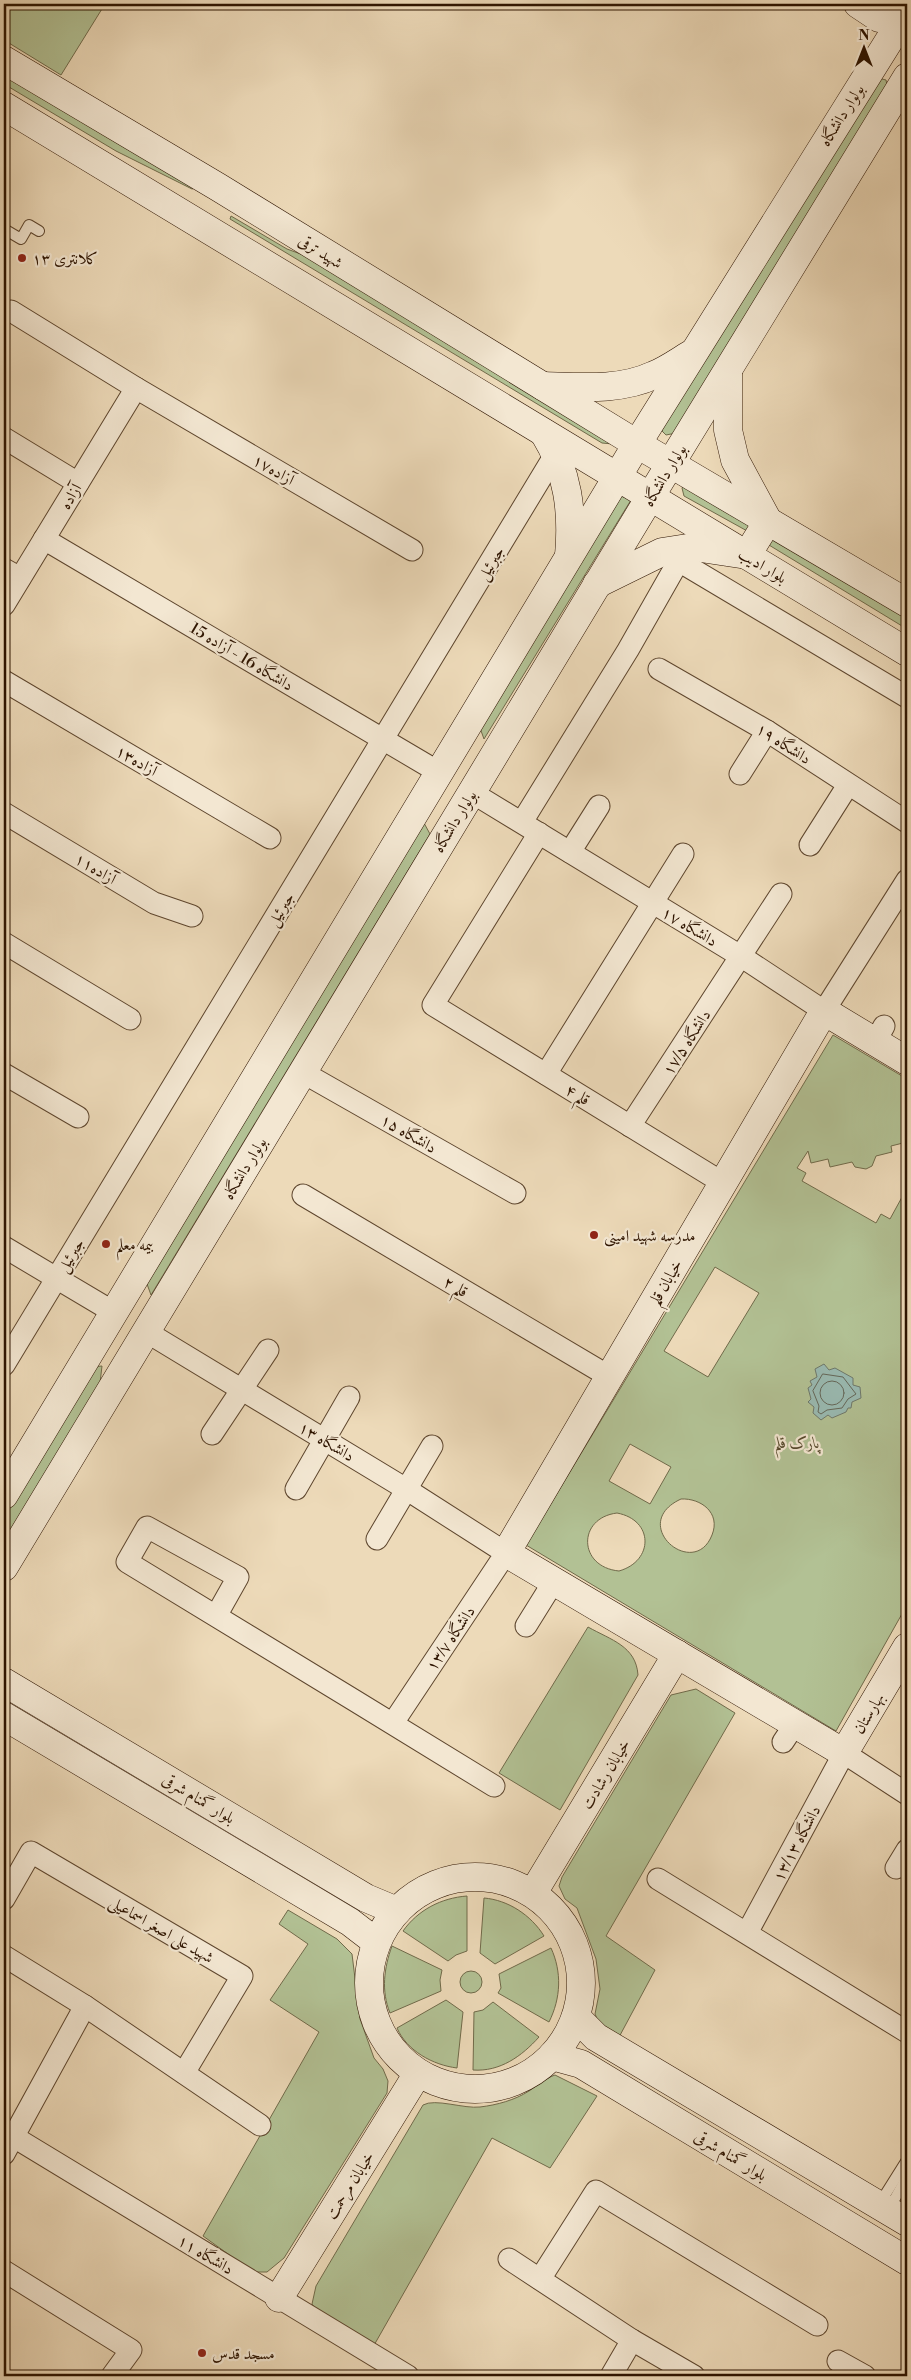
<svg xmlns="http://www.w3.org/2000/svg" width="911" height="2380" font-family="'Libre Bodoni',Amiri,serif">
<rect width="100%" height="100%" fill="#eddab9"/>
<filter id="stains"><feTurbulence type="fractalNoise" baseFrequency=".004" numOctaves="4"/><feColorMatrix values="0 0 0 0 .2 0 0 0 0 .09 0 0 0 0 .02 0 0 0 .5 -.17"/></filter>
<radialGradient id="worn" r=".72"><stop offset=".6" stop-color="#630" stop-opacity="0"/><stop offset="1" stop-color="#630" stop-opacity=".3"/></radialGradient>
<g fill="#b2c194" stroke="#706a4a" fill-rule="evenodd">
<polygon points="4,4 105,4 61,75 4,40"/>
<polygon points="4,72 195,188 192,189 116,151 4,84"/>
<polygon points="878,78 886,80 887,85 676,433 666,435 662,431 664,425"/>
<polygon points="231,216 287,249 317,260 613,444 602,443 230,219"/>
<polygon points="684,485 755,522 749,532 684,496 682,488"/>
<polygon points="621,496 631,500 484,739 480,728"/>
<polygon points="771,531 907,613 907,629 764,542"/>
<polygon points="424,823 430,834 151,1295 147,1284"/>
<path d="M 833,1035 L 907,1079 L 907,1142 L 891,1146 L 892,1152 L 876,1156 L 872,1166 L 866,1169 L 855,1167 L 852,1162 L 830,1167 L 828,1159 L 811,1163 L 808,1151 L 797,1168 L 806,1173 L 802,1181 L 876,1223 L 881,1214 L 890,1219 L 907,1188 L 907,1605 L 836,1731 L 526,1545 ZM 715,1267 L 759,1293 L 708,1377 L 664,1351 ZM 630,1444 L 671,1467 L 650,1504 L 609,1481 ZM 681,1499 C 701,1498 721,1513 712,1535 C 694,1581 627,1524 681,1499 ZM 617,1513 C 654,1520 654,1561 619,1571 C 578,1567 577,1518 617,1513 Z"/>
<polygon points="102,1366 100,1383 4,1546 4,1510 91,1367"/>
<path d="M 588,1627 C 611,1640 636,1646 638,1675 L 560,1810 L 499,1773 Z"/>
<polygon points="696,1689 735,1713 606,1936 655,1970 618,2039 599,2023 595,2014 600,1989 596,1959 577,1908 565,1899 559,1886 562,1877 671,1695"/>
<path d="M 467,1896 L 467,1951 L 456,1955 L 448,1961 L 403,1931 C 418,1910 441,1898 467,1896 Z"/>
<path d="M 484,1898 C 508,1900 531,1915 544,1936 L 495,1964 L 480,1953 Z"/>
<polygon points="288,1910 337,1939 352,1954 360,2019 374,2058 383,2069 388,2081 387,2093 284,2258 267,2272 256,2272 246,2267 203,2236 319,2032 270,2000 308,1944 279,1924"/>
<path d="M 392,1946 L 442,1970 L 440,1980 L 441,1991 L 390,2013 C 381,1991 384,1968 392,1946 Z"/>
<path d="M 551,1948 C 562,1972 561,1998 549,2022 L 498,1993 L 501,1988 L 499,1974 Z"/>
<circle cx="471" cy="1982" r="11"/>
<path d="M 446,2000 L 463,2012 L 457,2068 C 433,2065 407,2051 397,2028 Z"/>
<path d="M 493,2002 L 539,2037 C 522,2056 500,2072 473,2070 L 474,2012 L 483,2010 Z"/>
<path d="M 555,2075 L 597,2096 L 550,2168 L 492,2138 L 373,2347 L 321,2316 L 312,2304 L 316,2286 L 423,2105 C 435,2098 464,2109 480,2107 C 497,2105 515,2100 529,2091 C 538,2085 544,2079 555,2075 Z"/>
</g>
<polygon fill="#99bab2" stroke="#6e786b" points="824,1364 829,1370 835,1368 853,1378 853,1385 860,1387 861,1398 852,1402 851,1408 848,1408 846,1412 832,1418 828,1415 821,1420 813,1413 814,1407 808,1402 811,1399 808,1388 812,1385 810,1381 817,1377 815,1369"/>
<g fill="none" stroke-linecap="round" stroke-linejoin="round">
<g stroke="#646759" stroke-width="1">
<polygon points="823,1374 843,1377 856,1394 848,1399 842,1408 827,1410 821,1414 818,1412 819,1406 813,1391"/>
<circle cx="832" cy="1393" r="12"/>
</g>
<defs>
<g id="lane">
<polyline points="4,229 21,239 29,225 39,231"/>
<polyline points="885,2195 907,2160"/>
<polyline points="893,2202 907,2177"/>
</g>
<g id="street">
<polyline points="11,311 136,388 412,550"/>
<polyline points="4,438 78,483"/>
<polyline points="44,539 440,773"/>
<polyline points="667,554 907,697"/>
<polyline points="4,569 20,578"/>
<polyline points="4,605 136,388"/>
<polyline points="659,669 767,731 907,822"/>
<polyline points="4,681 270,838"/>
<polyline points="740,774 767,731"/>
<polyline points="471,792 742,957 824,1011 907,880"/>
<polyline points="4,813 154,903 192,916"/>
<polyline points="522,822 628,650 678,562"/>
<polyline points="539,833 433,1005 723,1183"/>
<polyline points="810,845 848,785"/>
<polyline points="570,852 599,806"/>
<polyline points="4,943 130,1019"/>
<polyline points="875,1042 884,1026"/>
<polyline points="302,1072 515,1193"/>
<polyline points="4,1074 78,1117"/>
<polyline points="546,1074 683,854"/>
<polyline points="630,1126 781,894"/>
<polyline points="303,1195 610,1377"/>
<polyline points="4,1247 115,1313"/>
<polyline points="145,1331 406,1489 506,1553 393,1723"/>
<polyline points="4,1365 556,453"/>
<polyline points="212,1434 268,1350"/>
<polyline points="296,1489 349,1397"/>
<polyline points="377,1539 432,1446"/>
<path d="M 216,1616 L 238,1577 L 147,1527 L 127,1562 C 249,1636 372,1711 494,1786"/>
<polyline points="526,1626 554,1581"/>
<polyline points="783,1742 795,1724"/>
<polyline points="896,1868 907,1850"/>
<polyline points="658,1879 907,2032"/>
<polyline points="4,1899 31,1852 242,1976 184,2073"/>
<polyline points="747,1933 844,1753 907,1794"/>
<polyline points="4,1956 85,2006 260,2125"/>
<polyline points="4,2131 408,2376"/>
<polyline points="4,2154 85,2006"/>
<polyline points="509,2259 632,2340 694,2376"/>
<polyline points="4,2271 131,2350 112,2376"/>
<polyline points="540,2279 596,2191 817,2325"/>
<polyline points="838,2361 865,2376"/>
<polyline points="611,2376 632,2340"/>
</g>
<g id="secondary">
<polyline points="858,4 879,18 902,20 907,22"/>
<polyline points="4,60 218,187 637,444 907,603"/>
<polyline points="4,106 907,652"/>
<path d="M 543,386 C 580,387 620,391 654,375 C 667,370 679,361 691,354"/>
<path d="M 544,433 C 568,472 573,511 569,556"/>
<polyline points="597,584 662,552 694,547 747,555 768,521 735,460 728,430 728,371"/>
<polyline points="907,1061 824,1011 506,1553 844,1753 907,1647"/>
<polyline points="4,1495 637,444 902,20"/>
<polyline points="4,1567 644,507 907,77"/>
<polyline points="4,1682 366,1898 397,1911"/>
<polyline points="4,1716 350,1922 376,1942"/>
<circle cx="475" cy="1983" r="106"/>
<polyline points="533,1893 677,1654"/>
<polyline points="576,2017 596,2037 907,2222"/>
<polyline points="552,2056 581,2064 907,2261"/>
<polyline points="279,2298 418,2073"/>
</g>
</defs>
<use href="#lane" stroke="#5e462e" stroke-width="12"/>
<use href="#street" stroke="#5e462e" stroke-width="23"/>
<use href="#secondary" stroke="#2e1400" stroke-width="29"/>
<use href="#lane" stroke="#f3e7d2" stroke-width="10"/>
<use href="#street" stroke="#f3e7d2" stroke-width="21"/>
<use href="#secondary" stroke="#f3e7d2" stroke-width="28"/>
</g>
<g fill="#8f2418" stroke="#f3e7d2" stroke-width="2">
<circle cx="22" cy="258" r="5"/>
<circle cx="594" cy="1235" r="5"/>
<circle cx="106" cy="1244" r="5"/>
<circle cx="202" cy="2353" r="5"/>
</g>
<g text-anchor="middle" stroke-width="4.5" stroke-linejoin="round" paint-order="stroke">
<g font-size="16" fill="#2e1400" stroke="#f3e7d2">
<text transform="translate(841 115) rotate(-58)" y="6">بولوار دانشگاه</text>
<text transform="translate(321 251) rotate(32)" y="6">شهید ترقی</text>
<text transform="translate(274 469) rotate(30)" y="6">آزاده۱۷</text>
<text transform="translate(664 475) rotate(-59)" y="6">بولوار دانشگاه</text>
<text transform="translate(70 496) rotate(-59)" y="6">آزاده</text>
<text transform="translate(490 563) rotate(-59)" y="6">جبرئیل</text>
<text transform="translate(763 565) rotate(31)" y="6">بلوار ادیب</text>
<text transform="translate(242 656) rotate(31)" y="6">دانشگاه 16 - آزاده 15</text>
<text transform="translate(784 743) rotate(33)" y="6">دانشگاه ۱۹</text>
<text transform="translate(137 760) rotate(30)" y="6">آزاده۱۳</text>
<text transform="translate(454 821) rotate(-59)" y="6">بولوار دانشگاه</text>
<text transform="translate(96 868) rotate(31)" y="6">آزاده۱۱</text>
<text transform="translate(280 909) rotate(-59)" y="6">جبرئیل</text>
<text transform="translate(690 926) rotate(31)" y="6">دانشگاه ۱۷</text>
<text transform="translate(686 1042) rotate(-57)" y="6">دانشگاه ۱۷/۵</text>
<text transform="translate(578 1094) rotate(31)" y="6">قلم ۴</text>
<text transform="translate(409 1133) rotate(30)" y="6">دانشگاه ۱۵</text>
<text transform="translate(244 1168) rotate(-59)" y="6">بولوار دانشگاه</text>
<text transform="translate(70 1255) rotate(-59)" y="6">جبرئیل</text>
<text transform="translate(665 1282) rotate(-60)" y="6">خیابان قلم</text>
<text transform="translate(456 1286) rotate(31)" y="6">قلم ۲</text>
<text transform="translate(327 1441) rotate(31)" y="6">دانشگاه ۱۳</text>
<text transform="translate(450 1638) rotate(-56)" y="6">دانشگاه ۱۳/۷</text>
<text transform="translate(868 1713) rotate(-59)" y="6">بهارستان</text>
<text transform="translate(605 1774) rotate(-59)" y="6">خیابان رشادت</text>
<text transform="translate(199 1798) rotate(31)" y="6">بلوار گمنام شرقی</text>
<text transform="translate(796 1843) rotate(-62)" y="6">دانشگاه ۱۳/۱۳</text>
<text transform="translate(162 1929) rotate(30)" y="6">شهید علی اصغر اسماعیلی</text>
<text transform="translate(731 2155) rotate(31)" y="6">بلوار گمنام شرقی</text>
<text transform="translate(349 2185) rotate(-58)" y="6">خیابان مرحمت</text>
<text transform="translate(206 2254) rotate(31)" y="6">دانشگاه ۱۱</text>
</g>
<g font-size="16" fill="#2e1400" stroke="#f3e7d2" text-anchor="start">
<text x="32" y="264">کلانتری ۱۳</text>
<text x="604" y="1241">مدرسه شهید امینی</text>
<text x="116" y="1250">بیمه معلم</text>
<text x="212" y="2359">مسجد قدس</text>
</g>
<g font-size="16" font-style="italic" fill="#56482c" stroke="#f3e7d2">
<text x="797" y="1448">پارک قلم</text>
</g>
</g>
<rect width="911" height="2380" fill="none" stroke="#eddab9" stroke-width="20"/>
<rect x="5" y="5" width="901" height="2370" fill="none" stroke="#2e1400" stroke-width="2.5"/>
<rect x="10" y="10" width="891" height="2360" fill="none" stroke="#2e1400"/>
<g transform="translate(864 48)" stroke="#f3e7d2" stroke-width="4" paint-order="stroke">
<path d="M0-4L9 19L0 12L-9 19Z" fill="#2e1400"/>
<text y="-8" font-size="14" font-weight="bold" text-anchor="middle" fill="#2e1400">N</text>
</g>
<rect width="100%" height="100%" filter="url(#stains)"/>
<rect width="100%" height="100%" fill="url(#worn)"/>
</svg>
